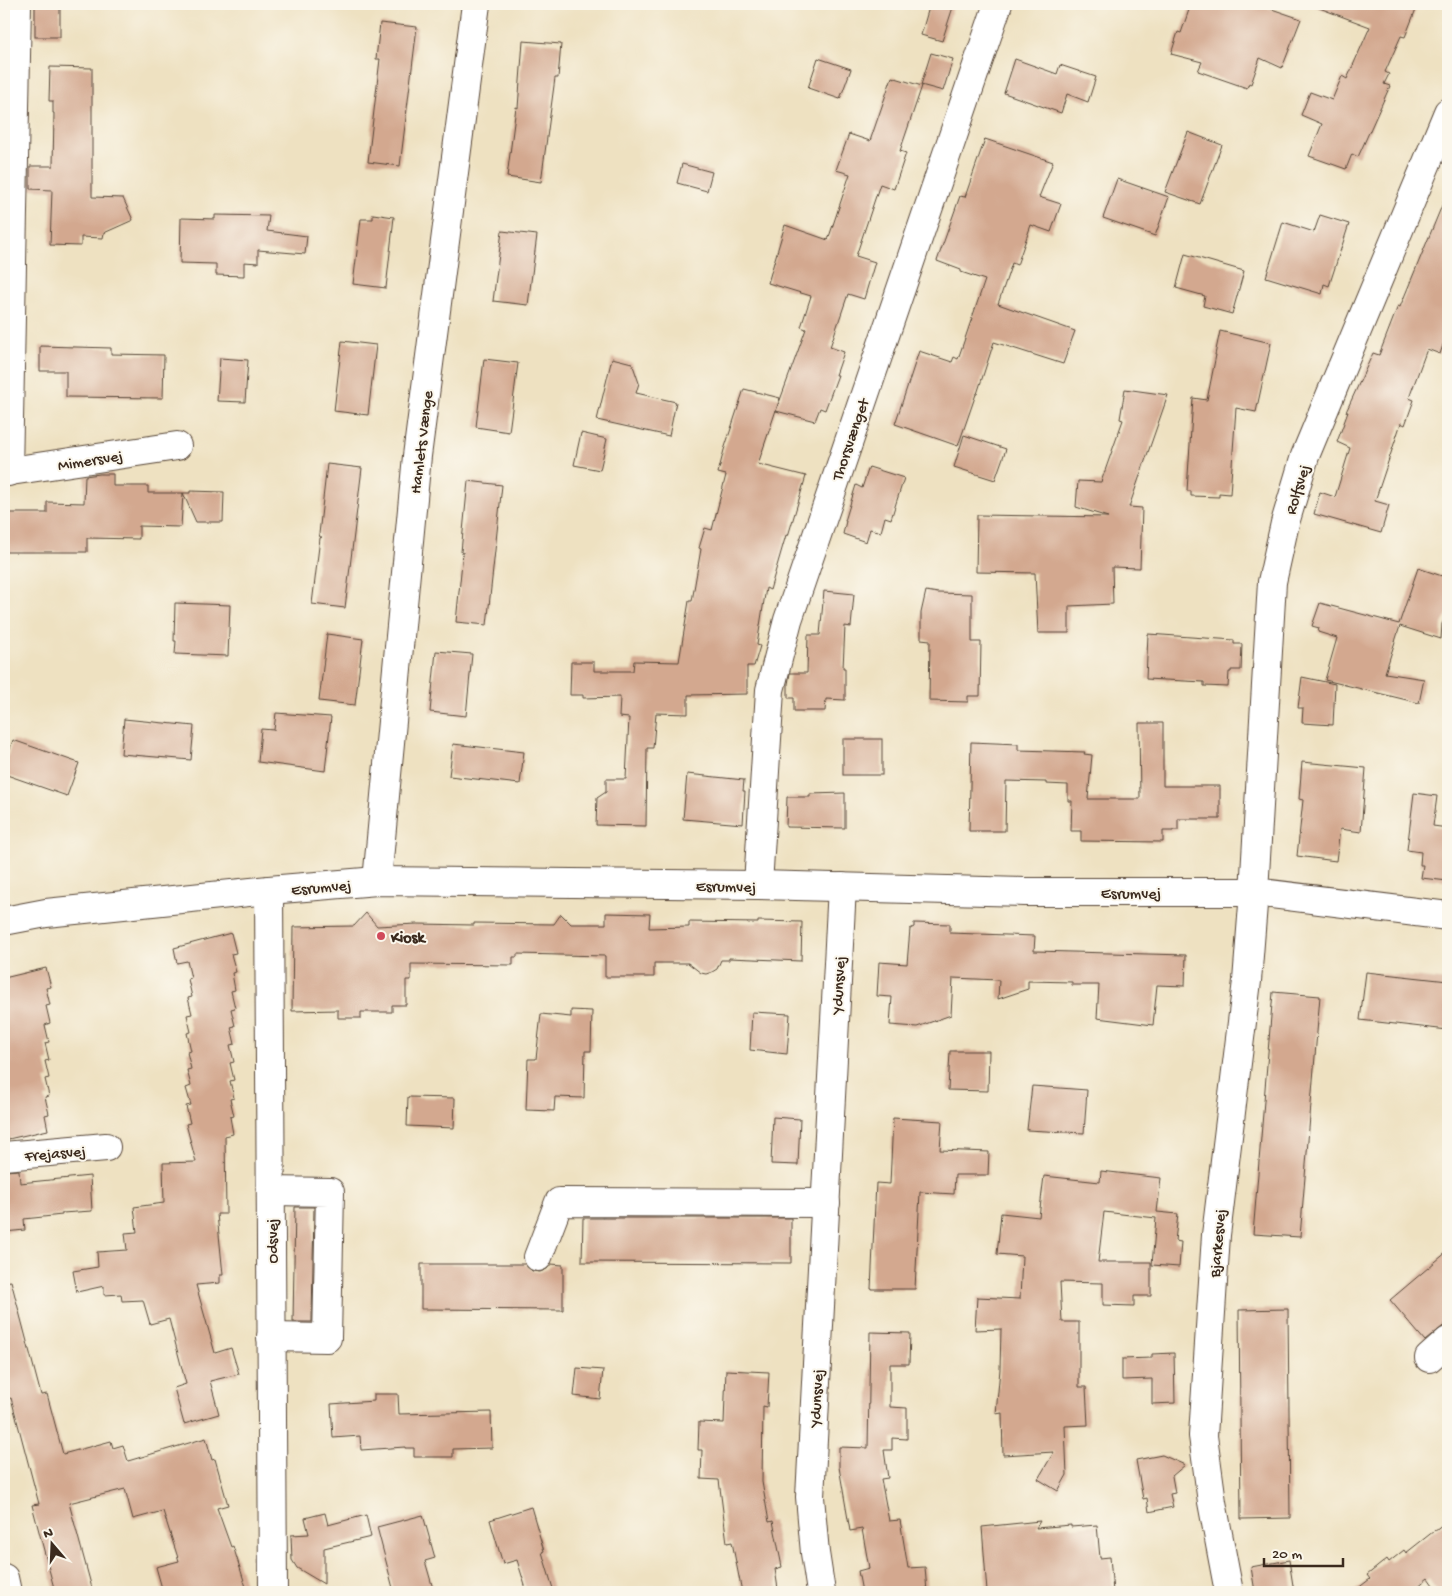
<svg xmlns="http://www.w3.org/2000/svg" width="1452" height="1596" font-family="'Gochi Hand',sans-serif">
<rect width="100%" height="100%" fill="#fbf7ec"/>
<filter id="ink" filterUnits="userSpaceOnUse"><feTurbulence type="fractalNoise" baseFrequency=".02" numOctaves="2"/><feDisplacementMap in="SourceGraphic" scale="10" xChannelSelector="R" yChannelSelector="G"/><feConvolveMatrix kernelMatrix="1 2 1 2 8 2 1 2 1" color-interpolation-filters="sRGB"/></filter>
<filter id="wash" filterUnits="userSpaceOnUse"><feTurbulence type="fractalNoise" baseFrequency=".0096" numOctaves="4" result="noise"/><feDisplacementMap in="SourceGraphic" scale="20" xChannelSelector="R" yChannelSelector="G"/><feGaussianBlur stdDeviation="1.12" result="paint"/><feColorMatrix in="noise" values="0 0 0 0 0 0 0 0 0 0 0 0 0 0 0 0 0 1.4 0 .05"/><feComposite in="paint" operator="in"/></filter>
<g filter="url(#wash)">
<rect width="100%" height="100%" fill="#eee1c1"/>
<g id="blocks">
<g fill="#d3a88f">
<rect x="35" y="4" width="25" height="33"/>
<polygon points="930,4 954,4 942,41 921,35"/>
<polygon points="1191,4 1257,4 1301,19 1282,68 1260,58 1251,84 1249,83 1247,88 1198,71 1202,62 1171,54 1178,32 1181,33"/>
<polygon points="1315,4 1418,4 1405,37 1401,36 1385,72 1389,74 1384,84 1390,86 1358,157 1352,154 1346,169 1309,156 1322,124 1301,115 1310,92 1332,100 1342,76 1347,79 1370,27 1314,6"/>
<polygon points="380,23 417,27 400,166 368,162 380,59 376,59"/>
<polygon points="523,41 561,44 558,78 555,78 541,182 507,177 516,107 518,108"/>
<polygon points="931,53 953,59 943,91 921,85"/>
<polygon points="818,58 851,69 840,99 808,88"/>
<polygon points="1015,59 1057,74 1060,65 1096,77 1088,102 1067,94 1061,113 1004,93"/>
<polygon points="50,67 92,68 92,197 123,198 133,220 104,233 103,238 81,237 81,246 50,245 52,190 30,189 30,166 53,166 54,113 53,113 53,101 49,101"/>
<polygon points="892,77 922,86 900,151 906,153 894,189 880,184 856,256 875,262 864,299 848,294 830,347 844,352 836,375 838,375 825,410 820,408 815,421 776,411 806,329 801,327 811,296 768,283 785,225 828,240 850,174 836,170 849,134 870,141"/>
<polygon points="1188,132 1222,145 1200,204 1165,192"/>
<polygon points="985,139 1053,162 1039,197 1061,204 1051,232 1031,225 1017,265 1012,263 998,304 1075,331 1063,364 994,342 977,394 976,394 958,446 895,424 919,351 952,362 954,357 958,359 985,280 961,272 961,270 937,261 960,196 965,197"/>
<polygon points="682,164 712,172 707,191 677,183"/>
<polygon points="1117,179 1169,197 1155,236 1103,218"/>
<polygon points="1448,191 1448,330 1440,354 1427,349 1409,398 1414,400 1405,425 1401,423 1375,501 1389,505 1381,533 1314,514 1320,492 1335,497 1350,448 1337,442 1348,412 1346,412 1373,353 1379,355 1398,306 1400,307"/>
<polygon points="373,214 394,217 386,288 353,284 361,219 373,219"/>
<polygon points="215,215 269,216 267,231 307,236 305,254 258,250 258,263 244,262 244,276 216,275 216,264 180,263 181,218 215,219"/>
<polygon points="1320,215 1349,224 1329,286 1324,284 1322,294 1266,277 1283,222 1314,232"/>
<polygon points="502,231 537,235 528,305 493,301"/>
<polygon points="1185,254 1244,271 1232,314 1203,306 1205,296 1176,288"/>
<polygon points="1220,331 1271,343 1256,412 1236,408 1230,494 1219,493 1219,497 1191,496 1191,491 1187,491 1193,398 1207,400 1216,355 1215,355"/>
<polygon points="342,341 376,345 368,415 334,411"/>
<polygon points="40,346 111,348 111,354 164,355 163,398 66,397 66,371 40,371"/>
<polygon points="220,358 248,360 245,402 217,401"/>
<polygon points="612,358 632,363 639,383 636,393 676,402 669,436 597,420"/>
<polygon points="484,359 518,363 509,432 476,427"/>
<polygon points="744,389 780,398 758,464 806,476 788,536 786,535 770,590 766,588 757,645 760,646 754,666 747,666 747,694 688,695 688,714 656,713 653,748 647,748 646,826 596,825 597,798 606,792 606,779 626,779 629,718 619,717 620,697 583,698 583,695 570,695 571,662 594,662 594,671 633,671 634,661 679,662 689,601 692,601 701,549 699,548 705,528 712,530 726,475 718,473 724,450"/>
<polygon points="1125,389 1168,395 1129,507 1142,508 1140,568 1112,567 1113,604 1069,606 1069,633 1038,633 1035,573 976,572 977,515 1108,517 1076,507 1078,481 1101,482 1123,420 1120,419"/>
<polygon points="581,433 607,439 600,470 574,465"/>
<polygon points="964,435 1006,449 995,480 954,467"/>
<polygon points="327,464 362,468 345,608 312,604 320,538 322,537 320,537 319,534"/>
<polygon points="869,467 904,478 891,519 885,517 881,532 870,529 866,542 843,534 846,521 845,521 856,485 862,488"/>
<polygon points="100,474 113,474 113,486 148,486 148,493 183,493 181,527 139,526 139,539 87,538 87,552 4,552 4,513 47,513 47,502 84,503 85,476"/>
<polygon points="468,481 502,485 487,625 456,622 463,552 461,552"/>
<polygon points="190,491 224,492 223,522 196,522 183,493 190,493"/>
<polygon points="1418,568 1448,578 1448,613 1442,624 1441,639 1400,626 1385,673 1424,679 1419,703 1325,680 1337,638 1318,632 1319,628 1312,626 1320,603 1399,624"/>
<polygon points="824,591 854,594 851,627 845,626 843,668 845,668 845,700 826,699 825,711 794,711 794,698 788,698 788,684 790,673 807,673 808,635 820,635"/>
<polygon points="926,591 938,593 972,594 972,642 981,642 980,696 968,696 968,702 929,701 930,640 921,639 921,613"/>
<polygon points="175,603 230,605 228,656 175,654 176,641 174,641"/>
<polygon points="327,634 363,639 355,705 319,701"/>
<polygon points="1148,634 1234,640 1234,644 1242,644 1241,670 1231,670 1231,672 1229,672 1228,687 1204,686 1204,682 1146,679"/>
<polygon points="436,651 472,654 466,716 430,712"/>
<polygon points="1302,677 1335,684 1333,725 1302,723 1303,708 1298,708"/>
<polygon points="276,713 331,717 325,771 258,762 261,729 274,730"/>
<polygon points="124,719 194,726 191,760 121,754"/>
<polygon points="1139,723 1163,723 1163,786 1220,786 1220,819 1178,819 1178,830 1173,830 1173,831 1163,831 1163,842 1081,841 1081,831 1071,831 1072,801 1068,801 1068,785 1046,784 1046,782 1006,781 1005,831 969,831 971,742 1018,744 1018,750 1085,752 1084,754 1092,755 1088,799 1140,799"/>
<rect x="843" y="739" width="39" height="36"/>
<polygon points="13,740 79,763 67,796 4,774 4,766"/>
<polygon points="453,744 524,752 520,784 449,776"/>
<polygon points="1302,762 1366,768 1361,832 1340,829 1336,861 1297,856 1303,800 1299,799"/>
<polygon points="687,774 744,780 743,791 745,791 743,824 683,819"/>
<polygon points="845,793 845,828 786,827 787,797 810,797 810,794"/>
<polygon points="1414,793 1437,796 1433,826 1448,828 1448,881 1421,878 1423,865 1420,865 1421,852 1407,850"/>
<polygon points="366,913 377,926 417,924 474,925 474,923 554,924 561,914 571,924 606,924 606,913 650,914 649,928 689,927 689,922 758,923 758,921 802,922 801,961 729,958 729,960 721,960 717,969 712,972 706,974 701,973 688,963 654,963 654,977 605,977 605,956 517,954 517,957 513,957 513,965 411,964 411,980 406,980 406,1005 392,1005 392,1012 361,1012 361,1018 338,1018 338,1010 292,1011 293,927 354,926"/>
<polygon points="914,923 950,924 950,933 1035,936 1034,951 1186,955 1185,986 1157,985 1153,1025 1097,1018 1099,985 1072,985 1072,982 1028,981 1028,989 998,999 999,980 953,978 951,1015 917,1027 890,1025 892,997 877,996 879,962 907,964 910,929 914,927"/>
<polygon points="231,933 236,953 231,954 236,972 232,973 235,990 231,991 235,1008 231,1009 235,1026 231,1027 235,1044 230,1045 234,1062 230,1063 234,1080 230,1081 234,1098 230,1099 234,1116 230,1117 233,1134 225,1136 226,1214 217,1214 223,1275 220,1275 220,1283 196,1285 215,1353 231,1348 239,1374 210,1381 219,1414 184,1424 174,1388 186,1384 169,1319 150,1324 143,1300 122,1301 121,1294 104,1295 104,1286 77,1292 73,1271 98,1267 97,1252 127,1250 125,1233 137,1232 134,1207 164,1203 163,1163 196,1162 186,1124 190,1123 186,1106 191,1105 186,1088 191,1086 187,1070 191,1069 187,1052 191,1051 187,1033 191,1032 187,1015 192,1014 188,998 192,997 188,979 191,978 187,961 177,963 174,948"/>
<polygon points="46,968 51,987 46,988 50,1005 46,1006 50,1023 45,1025 49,1042 45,1043 49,1060 45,1061 49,1078 45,1079 49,1096 45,1097 49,1114 45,1115 48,1130 4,1140 4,978"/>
<polygon points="1366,972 1448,981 1448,1030 1360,1020"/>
<polygon points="1273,992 1320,996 1300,1237 1253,1234"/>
<polygon points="571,1010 592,1011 591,1051 585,1051 584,1098 555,1097 554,1111 526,1110 528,1059 536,1059 541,1014 571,1017"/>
<polygon points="752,1012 790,1014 787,1054 750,1050"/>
<polygon points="950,1051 989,1051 988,1091 948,1090"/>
<polygon points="1032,1086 1087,1090 1084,1133 1027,1130"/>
<polygon points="408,1097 455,1098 454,1128 407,1126"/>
<polygon points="773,1117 800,1119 798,1165 771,1164"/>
<polygon points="893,1118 942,1121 940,1150 989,1152 988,1175 955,1175 954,1194 920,1192 915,1289 871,1289 876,1183 890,1184"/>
<polygon points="19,1170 20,1183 90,1176 92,1211 62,1213 62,1215 24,1219 25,1230 4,1232 4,1171"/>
<polygon points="1101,1171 1161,1178 1157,1212 1178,1214 1175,1241 1181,1242 1179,1267 1152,1265 1156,1218 1104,1212 1098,1262 1151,1262 1151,1296 1134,1296 1134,1306 1103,1305 1103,1283 1060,1282 1062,1322 1079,1322 1079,1387 1086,1387 1088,1425 1065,1426 1067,1475 1058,1491 1038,1479 1054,1452 1003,1455 1002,1413 996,1414 1000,1369 1001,1329 975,1330 977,1297 1020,1299 1022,1256 997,1254 1001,1213 1039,1217 1044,1176 1100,1182"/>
<polygon points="295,1207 314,1207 312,1322 293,1322"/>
<polygon points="583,1218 791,1218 791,1263 582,1262"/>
<polygon points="1448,1251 1448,1322 1425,1341 1390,1300"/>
<polygon points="421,1264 525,1264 532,1271 540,1272 547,1269 551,1264 563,1265 563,1310 421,1309"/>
<polygon points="11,1281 41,1395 47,1394 63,1454 111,1441 113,1448 123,1445 128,1461 206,1438 212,1460 215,1459 228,1505 217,1508 231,1547 233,1546 246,1587 230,1592 163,1592 156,1567 179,1561 163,1511 133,1519 125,1489 69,1503 93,1592 55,1592 32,1505 39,1504 11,1398 4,1400 4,1282"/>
<polygon points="1288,1309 1290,1518 1241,1519 1239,1310"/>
<polygon points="870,1332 910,1333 909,1364 890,1364 890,1407 907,1408 907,1439 892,1438 892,1450 884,1450 888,1478 881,1479 889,1521 900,1520 908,1568 925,1567 927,1592 862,1592 858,1571 869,1568 862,1529 850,1531 839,1467 839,1447 868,1448"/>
<polygon points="1174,1353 1175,1403 1152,1404 1152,1379 1122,1380 1122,1359 1152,1358 1152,1354"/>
<polygon points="577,1368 603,1370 600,1399 574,1396"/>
<polygon points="726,1370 769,1372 767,1407 763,1406 762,1482 769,1522 773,1521 782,1567 775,1569 778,1589 756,1592 742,1592 732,1542 727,1543 719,1480 701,1479 702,1450 698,1450 699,1422 724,1423"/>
<polygon points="374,1394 398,1394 399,1414 491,1412 492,1448 453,1449 453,1457 414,1457 414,1448 405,1448 405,1447 361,1450 360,1436 333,1438 331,1404 374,1401"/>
<polygon points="1162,1455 1185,1465 1172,1476 1175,1493 1170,1494 1173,1507 1149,1512 1147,1498 1143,1499 1136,1460"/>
<polygon points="531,1507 544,1551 542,1552 554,1592 527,1592 517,1560 503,1564 490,1520"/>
<polygon points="325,1513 328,1525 366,1515 371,1537 324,1548 324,1584 297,1568 292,1560 291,1535 309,1534 305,1518"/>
<polygon points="423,1515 435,1558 425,1561 434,1592 394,1592 377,1527"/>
<polygon points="1448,1520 1448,1592 1438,1592 1428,1578 1411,1592 1353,1592 1370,1579 1367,1575 1387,1559 1389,1562 1404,1550 1406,1553"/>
<polygon points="1040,1521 1036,1528 1071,1525 1071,1527 1097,1525 1100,1558 1110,1557 1113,1592 987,1592 982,1527"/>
<polygon points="1289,1560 1294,1592 1255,1592 1251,1567"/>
</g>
</g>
</g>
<g filter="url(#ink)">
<use href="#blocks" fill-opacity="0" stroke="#564536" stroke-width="1"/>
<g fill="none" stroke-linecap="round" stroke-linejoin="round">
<defs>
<g id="minor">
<polyline points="4,472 177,446"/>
<polyline points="8,472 17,4"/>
<polyline points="377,881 417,456 476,4"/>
<polyline points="758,885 770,690 788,620 998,4"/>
<polyline points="269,890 273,1592"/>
<polyline points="4,921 46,913 269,890 377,881 758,885 1025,892 1254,892 1448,916"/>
<polyline points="4,1156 106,1147"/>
<polyline points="271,1191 330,1192 327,1338 271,1337"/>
<polyline points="538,1257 559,1202 826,1203"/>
<polyline points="1429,1358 1448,1341"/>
<polyline points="4,1578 7,1592"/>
<polyline points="821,1592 815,1553 810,1497 842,887"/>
<polyline points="1229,1592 1212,1502 1203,1436 1216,1235 1247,981 1254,892 1272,582 1285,523 1305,456 1448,112"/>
</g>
</defs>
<use href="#minor" stroke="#564536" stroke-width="30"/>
<use href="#minor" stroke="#fff" stroke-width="28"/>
</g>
</g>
<circle fill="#d1495b" stroke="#fbf7ec" stroke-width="2" cx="381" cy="936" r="5"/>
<g text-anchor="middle" stroke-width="4" stroke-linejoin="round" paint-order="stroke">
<g font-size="16" fill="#3b2a1e" stroke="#fbf7ec">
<text transform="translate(849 439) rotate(-71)" y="6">Thorsvænget</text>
<text transform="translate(420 442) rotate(-83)" y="6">Hamlets Vænge</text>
<text transform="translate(90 459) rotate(-9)" y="6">Mimersvej</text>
<text transform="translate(1296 489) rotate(-73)" y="6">Rolfsvej</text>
<text transform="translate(726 885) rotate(1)" y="6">Esrumvej</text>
<text transform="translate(321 886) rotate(-5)" y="6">Esrumvej</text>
<text x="1131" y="898">Esrumvej</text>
<text transform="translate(837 985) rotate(-87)" y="6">Ydunsvej</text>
<text transform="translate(55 1152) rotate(-5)" y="6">Frejasvej</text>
<text transform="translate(271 1241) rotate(-90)" y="6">Odsvej</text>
<text transform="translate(1216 1243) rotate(-85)" y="6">Bjarkesvej</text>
<text transform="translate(815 1398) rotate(-87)" y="6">Ydunsvej</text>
</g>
<g font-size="16" font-weight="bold" fill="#3b2a1e" stroke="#fbf7ec" text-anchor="start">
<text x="391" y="942">Kiosk</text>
</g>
</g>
<rect width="1452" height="1596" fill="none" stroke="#fbf7ec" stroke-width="20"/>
<g transform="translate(52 1544) rotate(341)" stroke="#fbf7ec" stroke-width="4" paint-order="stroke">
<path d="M0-4L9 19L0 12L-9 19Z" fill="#3b2a1e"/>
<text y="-8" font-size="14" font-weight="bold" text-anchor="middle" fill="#3b2a1e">N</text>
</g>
<path d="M1264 1558v8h79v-8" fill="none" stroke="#3b2a1e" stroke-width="2.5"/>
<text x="1272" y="1558" font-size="15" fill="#3b2a1e" stroke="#fbf7ec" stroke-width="4" paint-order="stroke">20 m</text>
</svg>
